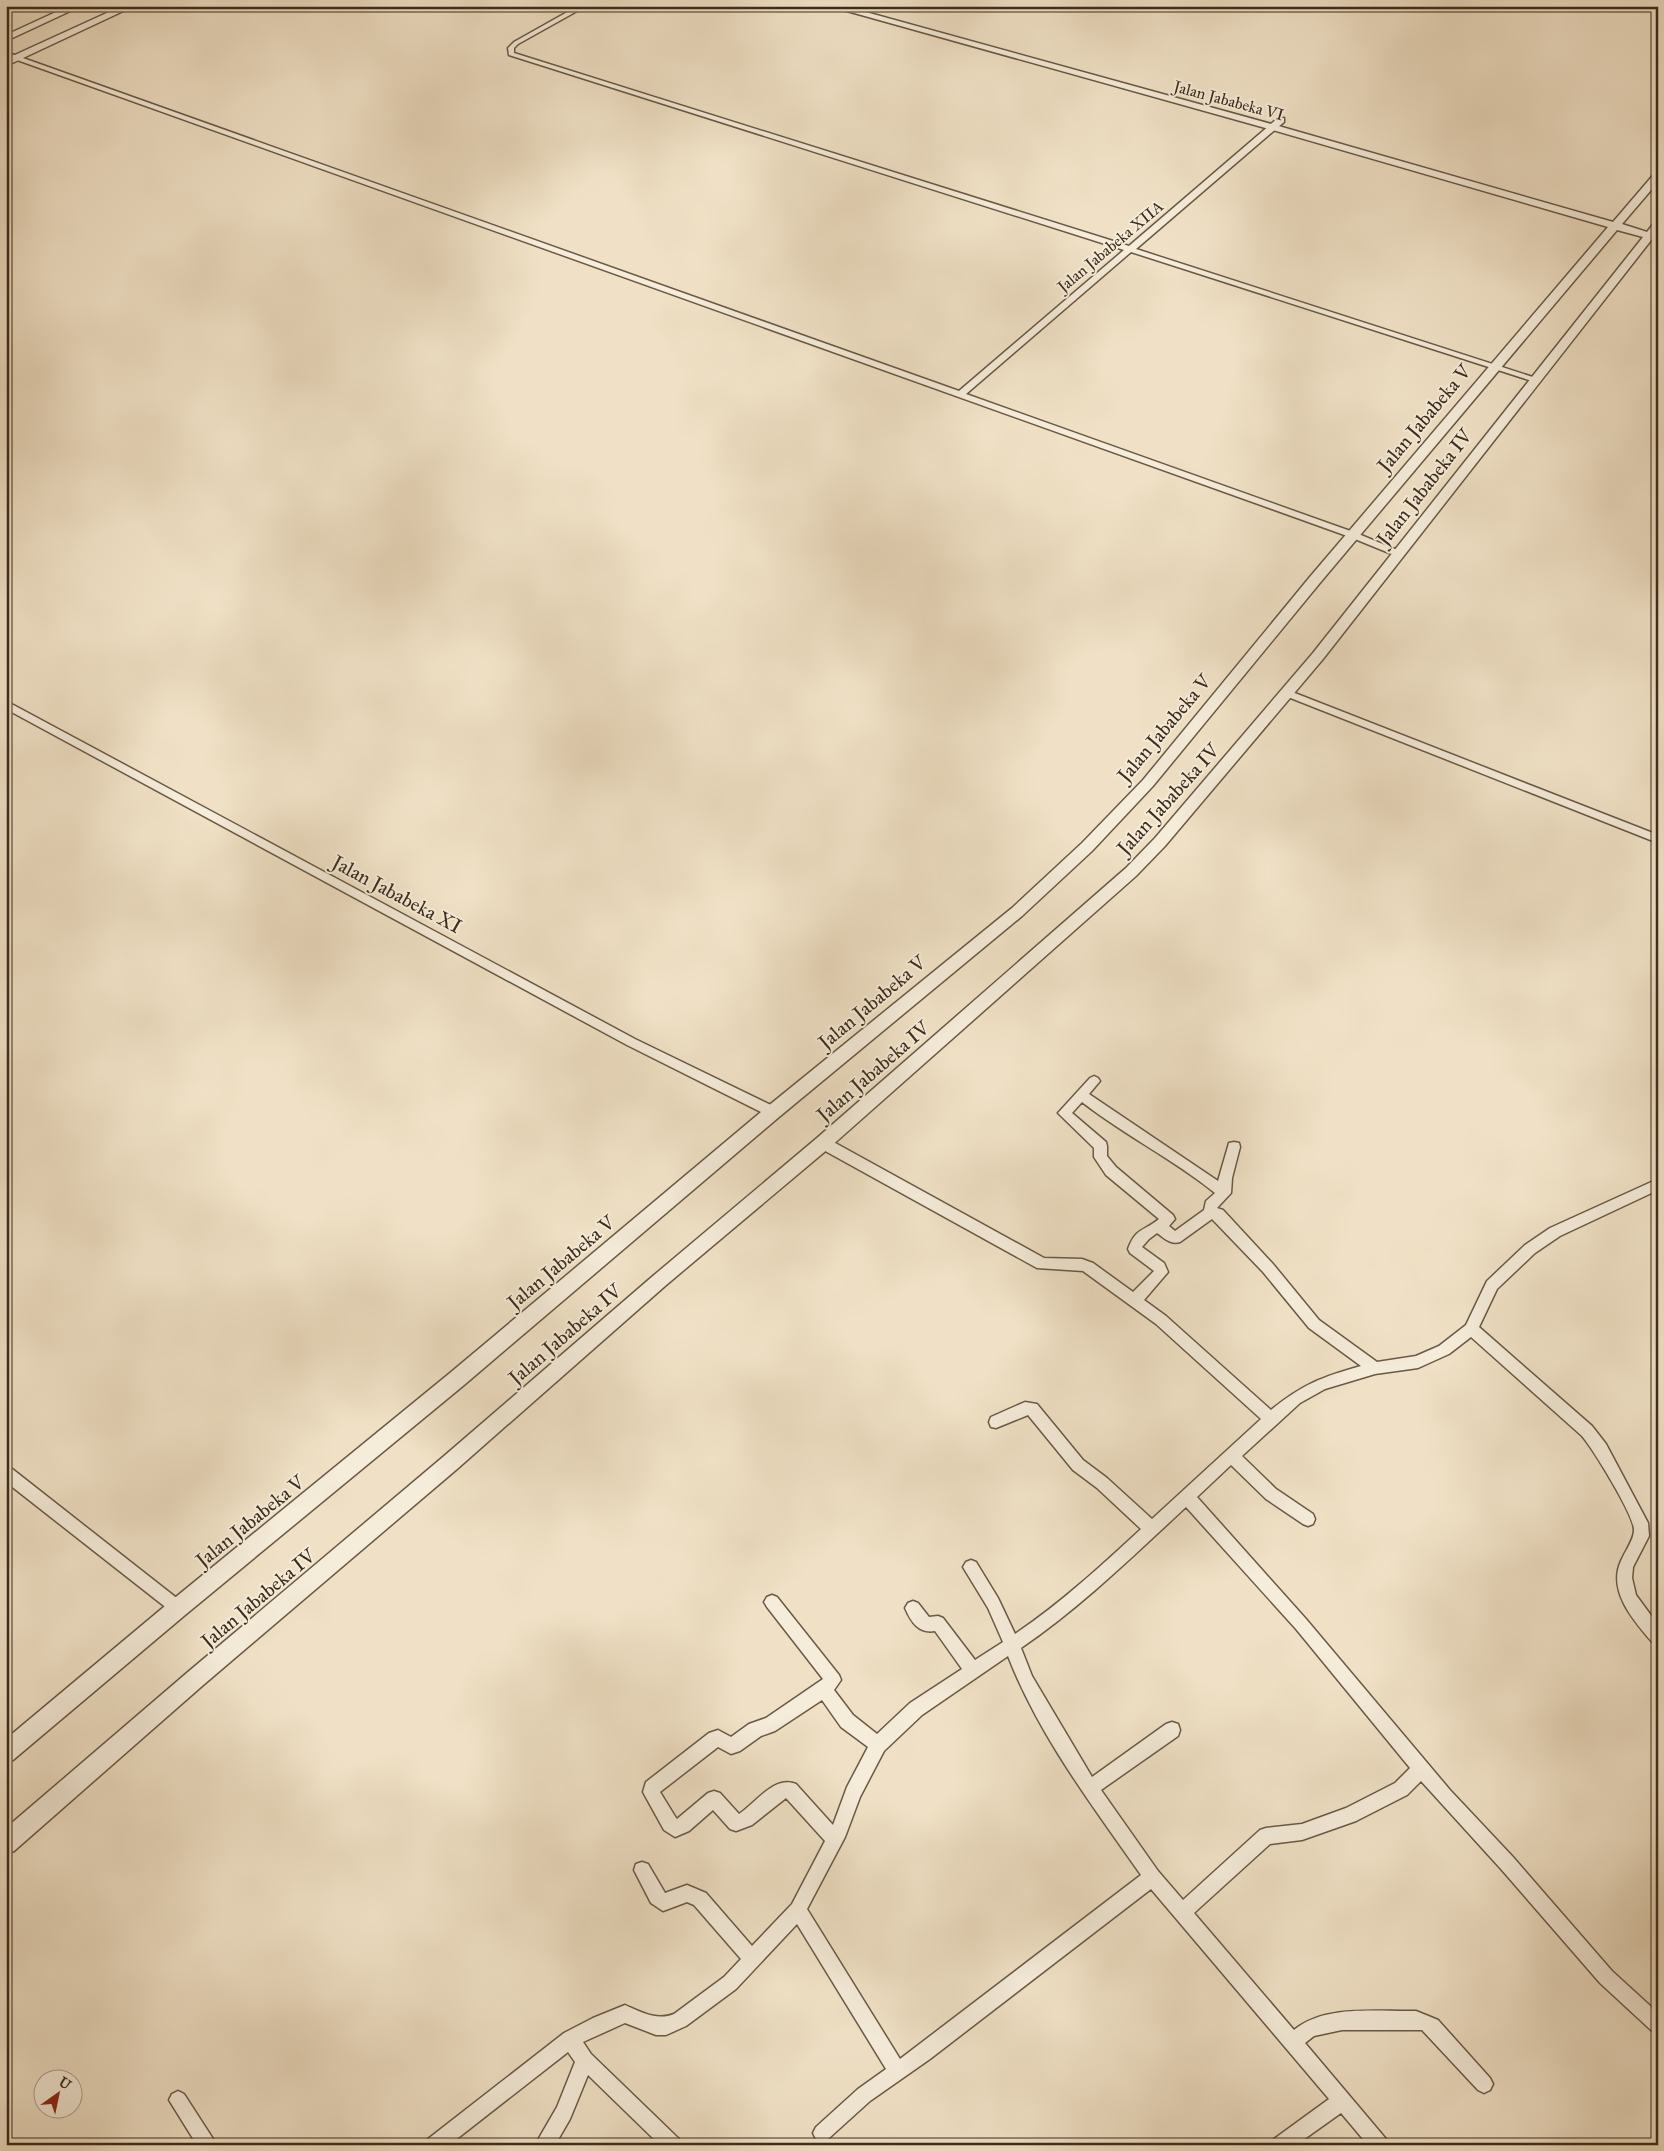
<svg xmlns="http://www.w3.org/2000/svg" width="1664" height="2151" font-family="'IM FELL Great Primer',serif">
<rect width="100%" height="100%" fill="#f0e1c6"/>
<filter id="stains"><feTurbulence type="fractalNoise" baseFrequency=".004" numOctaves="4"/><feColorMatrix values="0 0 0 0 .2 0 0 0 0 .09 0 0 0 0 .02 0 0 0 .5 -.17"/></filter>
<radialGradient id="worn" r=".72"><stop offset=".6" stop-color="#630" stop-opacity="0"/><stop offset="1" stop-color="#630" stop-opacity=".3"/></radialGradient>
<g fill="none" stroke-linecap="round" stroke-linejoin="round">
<defs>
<g id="minor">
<polygon points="578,6 586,6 518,44 514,48 514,53 1129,246 1278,118 1284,118 1284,122 1136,249 1539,379 1532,381 1131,252 966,394 1356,533 1402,552 1402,556 1399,557 1350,537 6,56 6,52 959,391 1124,250 509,55 508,48 514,42"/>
<polygon points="1287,690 1658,835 1658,843 1283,695 1282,693"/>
<polygon points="6,701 635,1039 777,1108 779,1112 777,1116 769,1116 627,1045 6,709"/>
<path d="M 1094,1076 L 1098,1078 L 1100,1081 L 1089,1094 L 1218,1181 L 1229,1143 L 1234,1142 L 1239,1143 L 1240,1147 L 1232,1178 L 1231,1193 L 1217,1208 L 1223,1210 L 1273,1264 L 1319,1320 L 1377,1362 L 1416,1356 L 1439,1346 L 1466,1325 L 1487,1281 L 1525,1245 L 1550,1228 L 1658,1179 L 1658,1190 L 1560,1236 L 1535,1253 L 1497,1289 L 1479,1327 L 1592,1426 L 1606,1444 L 1648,1523 L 1649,1536 L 1633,1567 L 1632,1578 L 1636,1595 L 1658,1625 L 1658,1644 L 1652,1642 C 1634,1621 1607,1591 1621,1561 C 1625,1551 1634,1540 1634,1530 C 1634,1515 1593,1449 1582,1436 L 1471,1337 L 1449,1354 L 1418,1368 L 1375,1374 L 1325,1389 L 1300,1403 L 1242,1456 L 1276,1489 L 1313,1514 L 1315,1519 L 1313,1524 L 1308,1526 L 1303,1524 L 1266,1499 L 1231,1465 L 1197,1497 L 1306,1619 L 1450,1790 L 1513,1857 L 1612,1971 L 1658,2013 L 1658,2034 L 1652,2031 L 1600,1983 L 1501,1869 L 1421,1781 L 1407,1795 L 1356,1821 L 1302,1840 L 1270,1844 L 1194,1913 L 1294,2030 C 1326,2004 1377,2012 1416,2011 L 1438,2020 L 1490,2078 L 1493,2084 L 1490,2090 L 1484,2093 L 1478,2090 L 1422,2030 L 1342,2030 L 1314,2036 L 1305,2043 L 1386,2139 L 1389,2145 L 1368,2145 L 1341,2113 L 1296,2145 L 1271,2145 L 1274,2139 L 1329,2099 L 1151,1889 L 930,2059 L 870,2101 L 828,2139 L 822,2142 L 816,2139 L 813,2133 L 816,2127 L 858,2089 L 886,2069 L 797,1924 L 736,1989 L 686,2026 L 666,2035 L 656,2035 L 625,2023 L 583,2042 L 591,2054 L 679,2139 L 682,2145 L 660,2145 L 588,2075 L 570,2119 L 555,2145 L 535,2145 L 557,2107 L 575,2062 L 568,2052 L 449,2145 L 425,2145 L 428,2139 L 564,2033 L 593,2018 L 625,2005 C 641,2012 657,2021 674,2014 L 724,1977 L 741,1959 L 694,1905 L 687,1902 L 663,1911 L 651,1903 L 634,1870 L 636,1864 L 642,1862 L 648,1864 L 665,1893 L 687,1885 L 706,1893 L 752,1946 L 792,1904 L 825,1841 L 786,1798 L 752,1825 L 736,1831 L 730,1829 L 713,1810 L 689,1831 L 675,1837 L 664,1830 L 643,1792 L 646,1782 L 709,1733 L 718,1730 L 731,1737 L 749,1724 L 766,1718 L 823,1679 L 767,1607 L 764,1602 L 767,1597 L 772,1595 L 777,1597 L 839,1675 L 841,1680 L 834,1690 L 853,1715 L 877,1734 L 910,1703 L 962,1669 L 935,1631 C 919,1634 911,1622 905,1608 L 908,1603 L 913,1601 L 918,1603 L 929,1617 L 938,1616 L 943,1618 L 975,1660 L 1003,1642 L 988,1608 L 966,1572 L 963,1567 L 966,1562 L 971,1560 L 976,1562 L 998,1598 L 1015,1634 C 1061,1603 1101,1566 1141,1529 L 1097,1488 L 1073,1470 L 1028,1415 L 996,1428 L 991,1427 L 989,1422 L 991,1417 L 1025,1402 L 1037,1404 L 1083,1460 L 1107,1478 L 1152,1519 L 1261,1419 L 1156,1324 L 1083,1271 L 1037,1268 L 818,1147 L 817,1143 L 818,1139 L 823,1138 L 828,1139 L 1044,1258 L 1082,1259 L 1093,1263 L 1133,1292 L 1154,1271 L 1130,1253 L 1128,1249 C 1136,1227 1145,1231 1159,1219 L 1106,1175 L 1094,1157 L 1094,1148 L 1058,1113 L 1090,1078 ZM 1082,1102 C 1124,1135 1173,1159 1215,1193 L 1206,1201 L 1204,1210 L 1175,1231 L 1169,1226 L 1175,1219 L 1173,1215 L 1116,1167 L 1107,1156 L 1107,1146 L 1106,1142 L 1072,1113 ZM 1212,1219 L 1263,1272 L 1309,1328 L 1361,1366 C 1322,1377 1303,1384 1271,1410 L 1166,1316 L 1144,1300 L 1168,1272 L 1164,1263 L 1142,1247 L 1149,1239 L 1157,1233 C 1164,1238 1171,1245 1180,1242 ZM 1186,1507 L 1296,1629 L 1410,1768 L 1395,1783 L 1346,1808 L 1302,1824 L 1266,1828 L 1260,1830 L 1183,1900 L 1158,1871 L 1101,1790 L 1178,1736 L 1180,1730 L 1178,1724 L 1172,1722 L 1166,1724 L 1092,1777 L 1032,1676 L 1021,1648 C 1081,1607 1133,1556 1186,1507 ZM 1008,1656 C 1039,1736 1092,1805 1141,1875 L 900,2059 L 807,1909 L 845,1837 L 860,1797 L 884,1751 L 922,1715 ZM 822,1700 L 841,1727 L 868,1747 L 847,1787 L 833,1825 L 796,1784 C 774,1775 756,1803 739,1814 L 720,1793 L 714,1791 L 708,1793 L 677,1819 L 676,1818 L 660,1792 L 718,1747 L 731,1754 L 740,1751 L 761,1736 L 775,1731 Z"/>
<polygon points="6,1466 11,1468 183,1603 186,1608 183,1613 178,1615 173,1613 6,1482"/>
<polygon points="178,2091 184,2094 217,2145 197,2145 169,2100 172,2094"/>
</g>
<g id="tertiary">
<polygon points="69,6 81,6 6,41 6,35"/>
<polygon points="122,6 134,6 6,66 6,59"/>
<polygon points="829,6 844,6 1275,125 1613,222 1655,173 1658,172 1658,182 1622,224 1647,232 1654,223 1658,222 1656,234 1658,235 1658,241 1652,239 1323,659 1165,846 1136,876 829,1148 665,1286 457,1469 202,1686 14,1851 6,1854 6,1828 188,1672 443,1457 653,1276 817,1138 1126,868 1155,838 1313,653 1643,237 1617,230 1319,584 1153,786 1092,851 1022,916 779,1117 464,1385 185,1615 13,1760 6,1763 6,1739 171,1601 450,1373 767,1107 1012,908 1082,843 1143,780 1309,578 1608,227 1269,129"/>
</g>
</defs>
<use href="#minor" stroke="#695946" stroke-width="3"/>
<use href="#tertiary" stroke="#695946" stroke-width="3"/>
<use href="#minor" fill="#f5ecda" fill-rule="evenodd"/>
<use href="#tertiary" fill="#f5ecda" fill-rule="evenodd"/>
</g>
<g text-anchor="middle" stroke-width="4" stroke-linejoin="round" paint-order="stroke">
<g font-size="16" fill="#3c2c1c" stroke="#f5ecda">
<text transform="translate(1229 100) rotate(15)" y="6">Jalan Jababeka VI</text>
<text transform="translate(1110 246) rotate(-40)" y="6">Jalan Jababeka XIIA</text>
</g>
<g font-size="20" fill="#3c2c1c" stroke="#f5ecda">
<text transform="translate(1424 418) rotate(-50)" y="7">Jalan Jababeka V</text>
<text transform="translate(1424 487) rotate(-52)" y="7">Jalan Jababeka IV</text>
<text transform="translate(1164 728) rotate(-50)" y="7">Jalan Jababeka V</text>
<text transform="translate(1168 799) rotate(-48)" y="7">Jalan Jababeka IV</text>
<text transform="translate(397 894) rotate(28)" y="7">Jalan Jababeka XI</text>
<text transform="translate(872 1002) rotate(-40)" y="7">Jalan Jababeka V</text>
<text transform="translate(873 1071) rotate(-41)" y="7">Jalan Jababeka IV</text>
<text transform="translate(561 1262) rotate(-40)" y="7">Jalan Jababeka V</text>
<text transform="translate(565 1334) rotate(-41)" y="7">Jalan Jababeka IV</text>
<text transform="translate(250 1521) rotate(-39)" y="7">Jalan Jababeka V</text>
<text transform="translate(258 1598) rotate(-40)" y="7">Jalan Jababeka IV</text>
</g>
</g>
<rect width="1664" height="2151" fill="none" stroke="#f0e1c6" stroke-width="25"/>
<rect x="8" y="8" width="1649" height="2136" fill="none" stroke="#3c2c1c" stroke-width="2.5"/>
<rect x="12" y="12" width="1639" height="2126" fill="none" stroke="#3c2c1c"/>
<g transform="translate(58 2094) rotate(33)"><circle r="24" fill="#f5ecda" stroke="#ab9f8e"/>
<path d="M0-4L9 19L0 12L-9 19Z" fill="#8f2418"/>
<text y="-8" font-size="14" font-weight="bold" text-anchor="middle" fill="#3c2c1c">U</text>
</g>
<rect width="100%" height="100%" filter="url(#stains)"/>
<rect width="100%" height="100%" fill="url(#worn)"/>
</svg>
